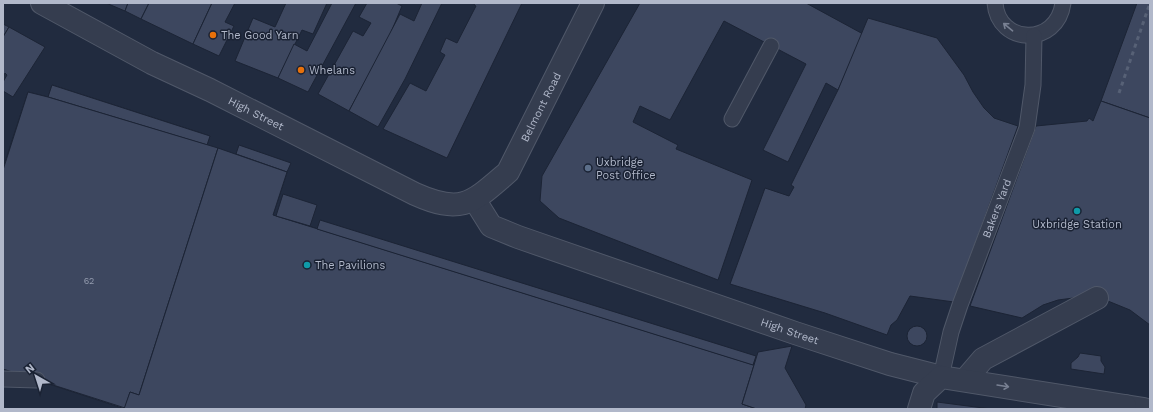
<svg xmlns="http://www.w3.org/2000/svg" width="1153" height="412" font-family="'Work Sans',sans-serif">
<rect width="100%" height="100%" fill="#212b3f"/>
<g fill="#3d475f" stroke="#1c2435">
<polygon points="106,3 128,3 125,11"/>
<polygon points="128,3 149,3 141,19 125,11"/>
<polygon points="149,3 212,3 193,44 141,19"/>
<polygon points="212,3 235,3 225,22 234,26 219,56 193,44"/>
<polygon points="286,3 327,3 313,34 302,30 278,78 235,61 253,18 275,27"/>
<polygon points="332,3 356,3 308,92 278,78 294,44 307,51"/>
<polygon points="367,3 396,3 402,6 389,37 349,111 318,94 353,31 363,36 371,23 359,17"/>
<polygon points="422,3 442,3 405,79 378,127 349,111 400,14 414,21"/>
<polygon points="475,3 522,3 447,158 383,129 410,83 426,91 445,55 440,52 446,38 457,43 476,6 474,5"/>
<polygon points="640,3 806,3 863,34 838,90 826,83 788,162 763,150 806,64 724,21 670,120 640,106 633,122 678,145 676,149 752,180 718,280 559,218 540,201 542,176"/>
<polygon points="1137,3 1150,3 1150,118 1101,101"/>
<polygon points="868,18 937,38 964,75 973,92 984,108 994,118 1018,126 954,302 910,296 897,320 891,325 887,335 825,313 730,284 765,188 789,196 794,187 791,185 838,90"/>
<polygon points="3,24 9,27 3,37"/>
<polygon points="9,27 45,47 13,97 3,91 3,82 7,75 5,73 3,77 3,37"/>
<polygon points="52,85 210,136 207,145 287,172 273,215 754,365 742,404 757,409 125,409 3,369 3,168 28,92 48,97"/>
<polygon points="52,85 210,136 207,145 48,97"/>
<polygon points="28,92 48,97 218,148 139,395 130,392 125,408 3,369 3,170"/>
<polygon points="1101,101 1150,118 1150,325 1130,310 1103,299 1081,297 1058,300 1043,305 1022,318 970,306 1036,126 1087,121 1089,118 1093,121"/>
<polygon points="239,145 291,163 287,172 236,154"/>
<polygon points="218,148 287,172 273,215 754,365 742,404 757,409 124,409 130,392 139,395"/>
<polygon points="283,194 317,205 310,226 276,216"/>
<polygon points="320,220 756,356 753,365 317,229"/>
<circle cx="917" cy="336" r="10"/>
<polygon points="792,346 785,368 806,405 805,409 757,409 742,404 758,352"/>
<polygon points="1080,353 1101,356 1101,361 1105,367 1104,374 1071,369 1071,363 1078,357"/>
<polygon points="937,402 991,409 937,409"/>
</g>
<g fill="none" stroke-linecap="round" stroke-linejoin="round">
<defs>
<g id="service">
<path d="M 995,3 C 998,45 1057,47 1063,3"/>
<polyline points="732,119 771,46"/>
<path id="s1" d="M 941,377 L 951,332 L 960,305 L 1027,128 L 1033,85 L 1034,36"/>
<polyline points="3,379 37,380"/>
</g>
<g id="pedestrian">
<path id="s2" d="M 476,202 L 491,226 L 518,237 L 795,333 L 890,364 L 941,377"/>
<polyline points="965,380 983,359 1097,298"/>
<polyline points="1125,406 1144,409"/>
</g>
<polyline id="minor" points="919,409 924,393 941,377 1125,406 1124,409"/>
<g id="tertiary">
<path id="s3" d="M 42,3 L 152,63 L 210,90 L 415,194 C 462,215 472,203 508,172 L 593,3"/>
</g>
</defs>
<use href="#service" stroke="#505869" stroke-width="17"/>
<use href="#pedestrian" stroke="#505869" stroke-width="24"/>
<use href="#minor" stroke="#505869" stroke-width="24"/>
<use href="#tertiary" stroke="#505869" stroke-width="24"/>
<use href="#service" stroke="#353d4f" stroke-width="15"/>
<use href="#pedestrian" stroke="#353d4f" stroke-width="22"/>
<use href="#minor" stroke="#353d4f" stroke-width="22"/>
<use href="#tertiary" stroke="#353d4f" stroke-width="22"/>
<polyline stroke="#576176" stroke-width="3" stroke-dasharray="4 4" stroke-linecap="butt" points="1119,93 1150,3"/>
</g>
<defs><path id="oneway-shaft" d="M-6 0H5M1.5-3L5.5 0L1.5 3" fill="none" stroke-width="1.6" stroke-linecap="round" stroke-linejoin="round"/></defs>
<g stroke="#798193">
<use href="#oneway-shaft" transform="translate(1008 27) rotate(-140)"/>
<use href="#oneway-shaft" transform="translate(1003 386) rotate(9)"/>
</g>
<g fill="#e8710a" stroke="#1a2233" stroke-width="1.5">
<circle cx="213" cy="35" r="4"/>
<circle cx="301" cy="70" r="4"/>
</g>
<circle fill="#5c6f8a" stroke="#1a2233" stroke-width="1.5" cx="588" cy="168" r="4"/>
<g fill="#0f9aa8" stroke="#1a2233" stroke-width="1.5">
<circle cx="1077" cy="211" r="4"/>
<circle cx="307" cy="265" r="4"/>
</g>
<g text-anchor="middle" stroke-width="3" stroke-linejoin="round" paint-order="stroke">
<g font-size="9" fill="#949caf">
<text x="89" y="284">62</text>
</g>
<g font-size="11" fill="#b1b8ca" stroke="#1a2233" text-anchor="start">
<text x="221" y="39">The Good Yarn</text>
<text x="309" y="74">Whelans</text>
<text x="596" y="166">Uxbridge<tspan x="596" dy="13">Post Office</tspan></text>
<text x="1077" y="228" text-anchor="middle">Uxbridge Station</text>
<text x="315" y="269">The Pavilions</text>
</g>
<g font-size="11" fill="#b1b8ca" stroke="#1a2233">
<text dy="4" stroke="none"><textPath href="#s3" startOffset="597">Belmont Road</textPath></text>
<text dy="4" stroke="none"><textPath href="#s3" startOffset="241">High Street</textPath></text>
<text dy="4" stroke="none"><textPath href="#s1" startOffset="178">Bakers Yard</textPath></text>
<text dy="4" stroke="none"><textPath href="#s2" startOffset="345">High Street</textPath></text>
</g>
</g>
<rect width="1153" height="412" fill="none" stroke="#b1b8ca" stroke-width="8"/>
<g transform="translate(36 376) rotate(321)" stroke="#1a2233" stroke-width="3" paint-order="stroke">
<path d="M0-3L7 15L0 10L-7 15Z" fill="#b1b8ca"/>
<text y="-6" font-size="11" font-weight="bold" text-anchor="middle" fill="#b1b8ca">N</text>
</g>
</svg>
